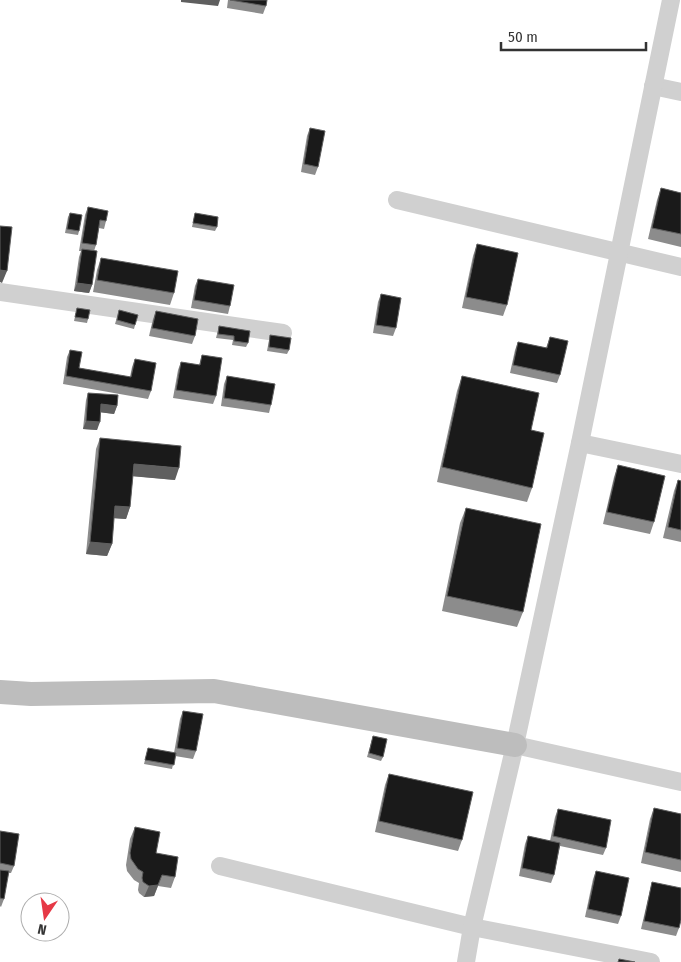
<svg xmlns="http://www.w3.org/2000/svg" width="681" height="962" viewBox="0 0 681 962" font-family="'Fira Sans Condensed',sans-serif">
<style>
.lines{fill:none;stroke-linecap:round;stroke-linejoin:round}
.street{stroke:#d0d0d0;stroke-width:18}
.secondary{stroke:#bdbdbd;stroke-width:24}
.wall{fill:#8c8c8c}
.shaded-wall{fill:#5f5f5f}
.building{fill:#1a1a1a;stroke:#5f5f5f}
</style>
<rect width="100%" height="100%" fill="#fff"/>
<g class="lines">
<g class="street">
<polyline points="653,86 681,92"/>
<polyline points="397,200 681,267"/>
<polyline points="0,292 283,333"/>
<polyline points="580,443 681,464"/>
<polyline points="515,745 681,782"/>
<polyline points="220,866 472,927 651,962"/>
<polyline points="466,962 472,927 515,745 580,443 671,0"/>
</g>
<polyline class="secondary" points="0,692 31,694 214,691 515,745"/>
</g>
<g class="wall">
<polygon points="228,0 267,0 266,6 263,14 227,8"/>
<polygon points="310,128 318,167 315,175 301,172 307,136"/>
<polygon points="661,188 681,193 681,247 648,239 657,200"/>
<polygon points="88,207 106,221 104,229 99,228 96,245 94,251 92,285 89,293 74,291 79,257 81,251 79,251 85,215"/>
<polygon points="70,213 79,231 78,235 65,233 68,217"/>
<polygon points="195,213 217,227 215,231 192,227"/>
<polygon points="477,244 507,305 503,316 462,308 473,256"/>
<polygon points="101,258 174,293 170,305 93,292 97,270"/>
<polygon points="198,279 230,306 228,314 191,308 195,286"/>
<polygon points="381,294 396,328 393,336 373,333 378,302"/>
<polygon points="77,308 88,319 87,323 74,321"/>
<polygon points="119,310 135,325 134,329 115,324"/>
<polygon points="156,311 195,336 192,344 149,336 153,319"/>
<polygon points="219,326 248,343 246,347 232,345 233,340 216,338"/>
<polygon points="270,335 289,350 287,354 267,351"/>
<polygon points="550,337 560,375 557,383 510,373 515,350 518,342 546,348"/>
<polygon points="70,350 79,368 130,377 132,367 135,359 151,391 148,399 63,384 67,357"/>
<polygon points="202,355 216,396 213,404 173,398 178,370 181,362 199,365"/>
<polygon points="227,376 271,405 269,413 221,406 224,384"/>
<polygon points="462,376 531,430 532,488 527,502 437,482 457,391"/>
<polygon points="88,393 117,406 114,414 100,412 97,430 83,429 86,400"/>
<polygon points="100,438 175,480 133,476 130,507 126,519 114,518 112,544 107,556 86,554 96,449"/>
<polygon points="618,465 654,522 650,534 603,524 614,477"/>
<polygon points="678,480 681,481 681,542 663,538 674,491"/>
<polygon points="466,508 523,612 517,627 442,611 460,523"/>
<polygon points="183,711 196,751 193,759 175,756 172,769 144,764 148,748 174,753 180,719"/>
<polygon points="373,736 383,757 381,761 367,757"/>
<polygon points="389,774 462,840 458,851 375,832 385,785"/>
<polygon points="654,808 681,814 681,872 641,863 650,819"/>
<polygon points="558,809 606,848 603,855 560,846 554,875 551,883 519,876 525,844 528,836 550,841 555,817"/>
<polygon points="135,827 156,853 175,877 171,888 158,886 154,896 144,897 139,893 138,890 139,883 134,880 127,871 126,865 130,839"/>
<polygon points="0,831 14,866 11,873 8,873 4,899 1,907 0,906"/>
<polygon points="596,871 621,916 618,924 585,917 593,879"/>
<polygon points="652,882 679,928 676,936 641,929 650,890"/>
</g>
<g class="shaded-wall">
<polygon points="181,0 220,0 218,6 181,2"/>
<polygon points="0,270 7,271 2,283 0,282"/>
<polygon points="77,283 92,285 89,293 74,291"/>
<polygon points="101,404 117,406 114,414 98,412"/>
<polygon points="86,421 100,422 97,430 83,429"/>
<polygon points="134,464 179,468 175,480 130,476"/>
<polygon points="115,506 130,507 126,519 111,518"/>
<polygon points="90,542 112,544 107,556 86,554"/>
<polygon points="162,875 154,896 144,897 149,886"/>
</g>
<g class="building">
<polygon points="230,0 267,0 266,6"/>
<polygon points="310,128 325,131 318,167 304,164"/>
<polygon points="661,188 681,193 681,234 652,228"/>
<polygon points="88,207 108,211 106,221 100,220 96,245 82,243"/>
<polygon points="70,213 82,215 79,231 67,229"/>
<polygon points="195,213 218,217 217,227 193,223"/>
<polygon points="0,226 12,227 7,271 0,270"/>
<polygon points="477,244 518,253 507,305 466,297"/>
<polygon points="82,249 97,251 92,285 77,283"/>
<polygon points="101,258 178,271 174,293 97,280"/>
<polygon points="198,279 234,285 230,306 194,300"/>
<polygon points="381,294 401,298 396,328 376,325"/>
<polygon points="77,308 90,310 88,319 75,317"/>
<polygon points="119,310 138,315 135,325 117,320"/>
<polygon points="156,311 198,319 195,336 152,328"/>
<polygon points="219,326 250,331 248,343 234,341 234,336 218,334"/>
<polygon points="270,335 291,338 289,350 269,347"/>
<polygon points="550,337 568,341 560,375 513,365 518,342 547,348"/>
<polygon points="70,350 82,352 79,368 131,377 135,359 156,363 151,391 66,376"/>
<polygon points="202,355 222,358 216,396 176,390 181,362 200,365"/>
<polygon points="227,376 275,384 271,405 224,398"/>
<polygon points="462,376 539,393 531,430 544,433 532,488 442,467"/>
<polygon points="88,393 118,395 117,406 101,404 100,422 86,421"/>
<polygon points="100,438 181,446 179,468 134,464 130,507 115,506 112,544 90,542"/>
<polygon points="618,465 665,476 654,522 607,512"/>
<polygon points="678,480 681,481 681,530 668,527"/>
<polygon points="466,508 541,524 523,612 447,596"/>
<polygon points="183,711 203,714 196,751 177,748"/>
<polygon points="373,736 387,739 383,757 369,753"/>
<polygon points="148,748 176,753 174,765 145,760"/>
<polygon points="389,774 473,792 462,840 379,821"/>
<polygon points="654,808 681,814 681,860 645,852"/>
<polygon points="558,809 611,820 606,848 553,836"/>
<polygon points="135,827 160,832 156,853 178,857 175,877 162,875 158,885 149,886 143,882 142,878 143,872 138,869 131,859 130,853"/>
<polygon points="0,831 19,834 14,866 0,863"/>
<polygon points="528,836 560,843 554,875 522,868"/>
<polygon points="0,870 9,871 4,899 0,898"/>
<polygon points="596,871 629,878 621,916 588,909"/>
<polygon points="652,882 681,888 681,920 679,928 644,921"/>
<polygon points="619,959 635,962 618,962"/>
</g>
<g transform="translate(45 917) rotate(193)"><circle r="24" fill="#ffffff" stroke="#adadad"/>
<path d="M0-4L9 19L0 12L-9 19Z" fill="#e63946"/>
<text y="-8" font-size="14" font-weight="bold" text-anchor="middle" fill="#333333">N</text>
</g>
<path d="M501 42v8h145v-8" fill="none" stroke="#333333" stroke-width="2.5"/>
<text x="508" y="42" font-size="15" fill="#333333" stroke="#ffffff" stroke-width="4" paint-order="stroke">50 m</text>
</svg>
